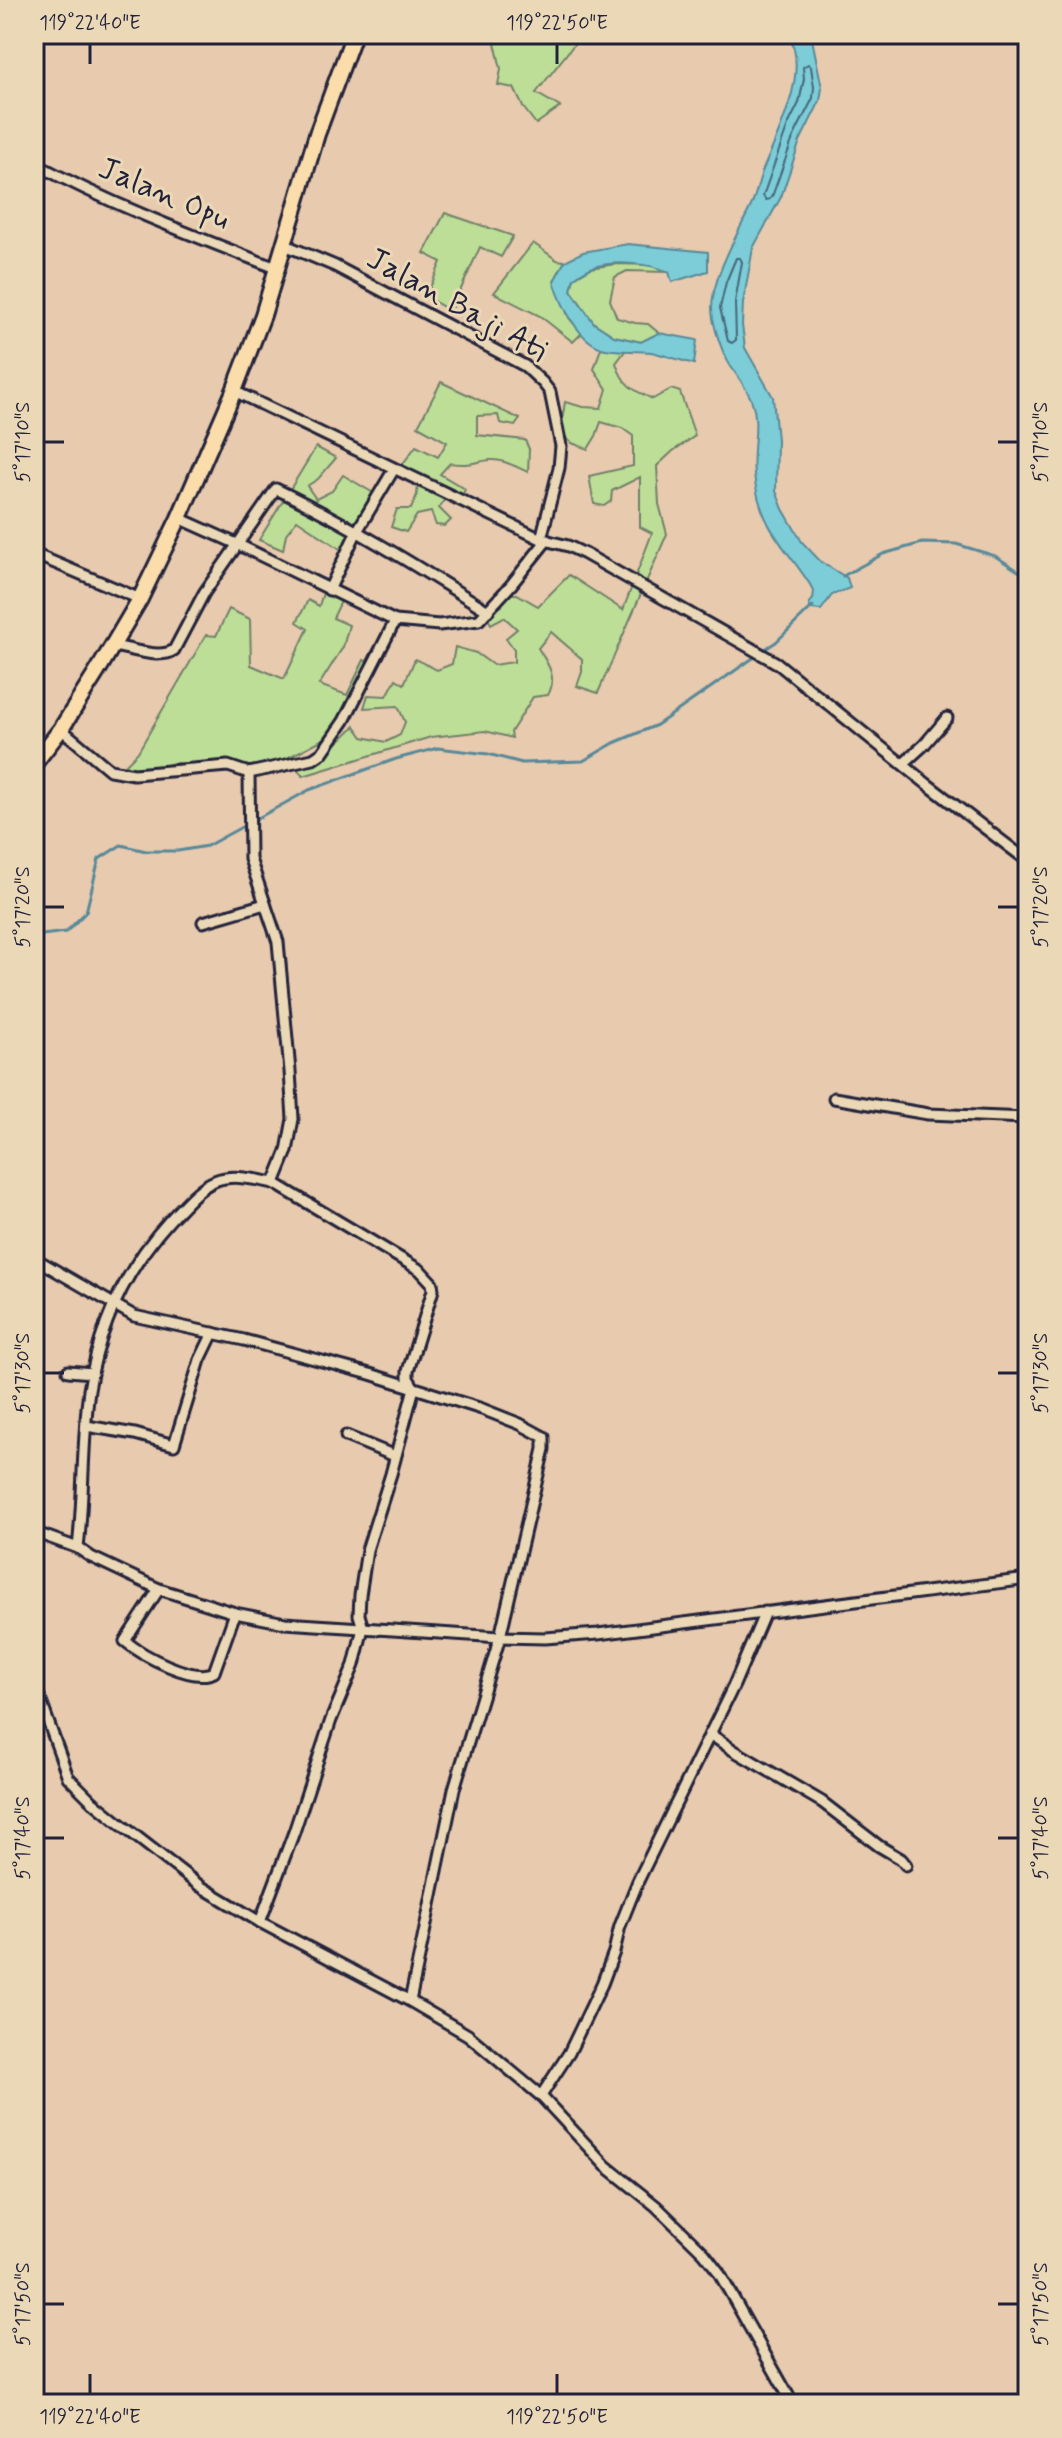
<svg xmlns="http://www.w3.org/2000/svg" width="1062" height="2438" viewBox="0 0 1062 2438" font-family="Mynerve,sans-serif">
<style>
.green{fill:#bdde97;stroke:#708069;stroke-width:2}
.water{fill:#7ccdd7;stroke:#588999;stroke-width:2}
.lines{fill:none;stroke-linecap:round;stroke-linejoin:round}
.shore{stroke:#466679;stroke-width:2}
.stream{stroke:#588999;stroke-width:3}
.minor-casing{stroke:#22223b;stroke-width:15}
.primary-casing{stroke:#22223b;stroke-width:20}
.minor{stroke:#ebd8b6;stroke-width:9}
.primary{stroke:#fbddab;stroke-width:14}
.ticks{fill:none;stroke:#22223b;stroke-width:3}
.labels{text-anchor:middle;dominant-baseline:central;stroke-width:6;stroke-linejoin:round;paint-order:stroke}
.street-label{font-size:32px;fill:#22223b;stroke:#ebd8b6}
.neatline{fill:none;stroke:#22223b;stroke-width:3}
.ticks-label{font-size:20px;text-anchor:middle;fill:#22223b}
</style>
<rect width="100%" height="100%" fill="#e8caae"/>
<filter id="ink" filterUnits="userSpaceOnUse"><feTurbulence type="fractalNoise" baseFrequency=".0125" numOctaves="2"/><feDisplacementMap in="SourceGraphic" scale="16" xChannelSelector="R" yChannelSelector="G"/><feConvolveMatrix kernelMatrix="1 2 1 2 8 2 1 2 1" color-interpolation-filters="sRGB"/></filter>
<g filter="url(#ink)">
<g class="green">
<polygon points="493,34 582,34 536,93 560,107 536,124 523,107 514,88 498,85 501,69"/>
<polygon points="445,213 513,236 501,257 480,247 451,311 426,297 441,262 424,253"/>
<polygon points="533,243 557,260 565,261 554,281 569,318 582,333 573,342 540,316 494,293"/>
<polygon points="616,264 652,265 669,272 627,271 615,277 610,300 617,318 635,323 648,324 659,333 641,342 614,336 594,323 571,290 574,278 591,268"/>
<path d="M601,348l24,3 -9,12c7,22 16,27 37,36l18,-10 9,3 15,44 -22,15 -16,15 2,38 8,30 -69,159 -21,-7 5,-14v-13l-31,-27 -13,16c10,16 20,29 10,47l-15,2 -22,35 1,6 -27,-7 -54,6 -128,39 -8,-9 35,-17 25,-24 8,11 23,5 14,-7 5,-13 -7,-16 -34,2 4,-13 19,1 9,-17 8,5 11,-25 22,11 15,-6 3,-17 21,6 17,12 21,-3v-13l-8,-11 11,-9 -13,-12 -13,7 -5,-9 16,-9 1,-12h14l21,12 31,-31 54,35 29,-77 -12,-6v-50l-28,14 -1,10 -7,5 -10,-2 -5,-28 44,-10v-30l-11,-8 -21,-6 -5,14 -8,13 -16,-6 -12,-10 5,-31 18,5 18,1 6,-19 -13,-20z"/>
<path d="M441,382l79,37 -5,7 -15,-3 -2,-8 -21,1v19l48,5 4,9 -1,23c-12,-5 -25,-13 -38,-12 -17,2 -21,6 -40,3l-10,11 25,15 -4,10 -13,-5 -9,14 12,12 -6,6 -9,-1 -5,-13 -14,3 -11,17 -15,-5 6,-18h14l6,-14 2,-20 -8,-5 -17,6 22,-30 22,11 9,-15 -29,-16z"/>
<polygon points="316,447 336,458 318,479 307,486 316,499 332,491 343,475 375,494 342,550 297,520 286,534 283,550 259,540"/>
<polygon points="326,583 345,593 333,618 349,625 343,647 319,685 347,695 364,660 374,666 329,736 259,773 252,766 173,763 144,772 118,772 138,752 206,635 216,636 229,609 250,619 251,665 284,679 308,629 297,622 308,600 319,606"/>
</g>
<g class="water">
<path d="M788,34h23l11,54 -2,13 -20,40 -19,56 -28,51 -10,55 -1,22 3,23 28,49 4,43 -1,51 7,18 19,33 19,20 26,16 3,10 -18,7 -11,15 -10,-1 -2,-5 4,-5 1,-8c-27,-45 -54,-60 -60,-117 -3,-25 6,-48 -2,-72 -5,-15 -14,-24 -22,-37 -8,-12 -18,-42 -18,-57 0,-30 26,-75 39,-102 5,-11 7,-23 11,-34 15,-37 49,-101 26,-138z"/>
<path d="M628,244l80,8v19l-36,11 -3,-10c-20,-9 -57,-12 -78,-4 -6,2 -12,7 -17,10l-3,12 23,33 20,13 27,6 18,-9 38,7 -3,24c-15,-4 -29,-9 -43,-12 -15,-2 -30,0 -45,-3 -27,-5 -45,-45 -52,-68l11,-20 18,-9z"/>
</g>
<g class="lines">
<g class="shore">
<polygon points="808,64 811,67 814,87 813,98 793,138 773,194 770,199 766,200 763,196 788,125 799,103 804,79 803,67"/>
<polygon points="736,258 740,258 742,262 735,302 736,340 732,343 728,341 720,308 726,282"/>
</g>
<g class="stream">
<polyline points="843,576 883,554 922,543 956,544 995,556 1028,577"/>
<polyline points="762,651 776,642 813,606"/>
<polyline points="34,936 66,932 86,912 99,859 121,845 146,851 178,851 207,846 309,790 396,759 438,748 488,754 522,763 583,761 614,743 657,725 756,656"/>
</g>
<defs>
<g id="minor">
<path d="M34,163c78,42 160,73 242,105"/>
<polyline points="285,245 335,266 525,366 543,383 550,392 561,446 559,468 541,539"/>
<polyline points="234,391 541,539 568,546 585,554 777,663 927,784 1028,861"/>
<polyline points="179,518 237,544 395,621"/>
<polyline points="34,554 140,599"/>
<polyline points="329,590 356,533 394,469"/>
<path d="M112,646c18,2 47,14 62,4l30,-57 72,-104c73,35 144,79 212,122"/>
<polyline points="61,729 110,770 134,774 228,766 249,773 313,759 322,753 344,721 395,621 439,625 479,620 511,585 547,540"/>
<polyline points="903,764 924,745 947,718"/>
<polyline points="249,773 250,859 278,942 290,1071 293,1119 287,1151 274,1183 420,1270 432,1283 433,1290 408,1371 408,1378 414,1388 391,1474 367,1550 360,1595 359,1615 363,1628 354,1665 331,1720 294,1832 260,1922"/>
<polyline points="203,922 265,904"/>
<polyline points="834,1098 928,1114 1028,1118"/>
<polyline points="34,1258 134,1316 244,1340 370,1374 482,1409 520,1424 544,1437 544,1449 500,1637 454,1789 410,2001"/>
<polyline points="68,1371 92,1373"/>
<polyline points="86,1426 135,1434 174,1445 200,1360 213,1333"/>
<polyline points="346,1436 395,1456"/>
<polyline points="34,1532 78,1548 91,1557 159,1589 235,1613 285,1623 500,1637 545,1638 598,1634 1028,1579"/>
<path d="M78,1548c6,-52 4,-106 11,-158 10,-64 37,-121 80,-169 40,-43 46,-51 105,-38"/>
<path d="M159,1589l-34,52c17,14 68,42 89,31l21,-59"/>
<polyline points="765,1612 734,1685 638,1881 620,1926 614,1952 602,1984 569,2053 541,2096 606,2166 656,2206 704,2253 718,2271 793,2404"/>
<polyline points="34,1682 68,1777 92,1801 119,1823 200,1886 260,1922 410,2001 468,2035 541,2096"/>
<polyline points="710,1734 733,1750 822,1802 879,1846 901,1859 906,1865"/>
<polyline points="34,2402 35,2404"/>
</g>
<polyline id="primary" points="34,764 61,729 97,672 140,599 179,518 234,391 263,315 317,134 354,34"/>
</defs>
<use href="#minor" class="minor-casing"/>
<use href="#primary" class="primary-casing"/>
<use href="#minor" class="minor"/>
<use href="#primary" class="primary"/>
</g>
</g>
<path class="ticks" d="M90,44v20M557,44v20M44,442h20M998,442h20M44,907h20M998,907h20M44,1373h20M998,1373h20M44,1838h20M998,1838h20M44,2304h20M998,2304h20M90,2374v20M557,2374v20"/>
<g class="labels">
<g class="street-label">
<text transform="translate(164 194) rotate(23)">Jalan Opu</text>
<text transform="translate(457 305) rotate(29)">Jalan Baji Ati</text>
</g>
</g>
<rect width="1062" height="2438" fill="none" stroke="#ebd8b6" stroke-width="88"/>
<rect x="44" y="44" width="974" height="2350" class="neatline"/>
<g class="ticks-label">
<text x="90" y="29">119°22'40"E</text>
<text x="557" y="29">119°22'50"E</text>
<text transform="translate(22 442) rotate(-90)" y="7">5°17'10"S</text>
<text transform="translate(1040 442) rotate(-90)" y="7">5°17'10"S</text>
<text transform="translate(22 907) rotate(-90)" y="7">5°17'20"S</text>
<text transform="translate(1040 907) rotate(-90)" y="7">5°17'20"S</text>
<text transform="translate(22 1373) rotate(-90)" y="7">5°17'30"S</text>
<text transform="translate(1040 1373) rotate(-90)" y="7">5°17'30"S</text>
<text transform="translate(22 1838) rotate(-90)" y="7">5°17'40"S</text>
<text transform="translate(1040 1838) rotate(-90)" y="7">5°17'40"S</text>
<text transform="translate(22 2304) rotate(-90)" y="7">5°17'50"S</text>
<text transform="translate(1040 2304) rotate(-90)" y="7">5°17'50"S</text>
<text x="90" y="2423">119°22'40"E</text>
<text x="557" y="2423">119°22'50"E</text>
</g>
</svg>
